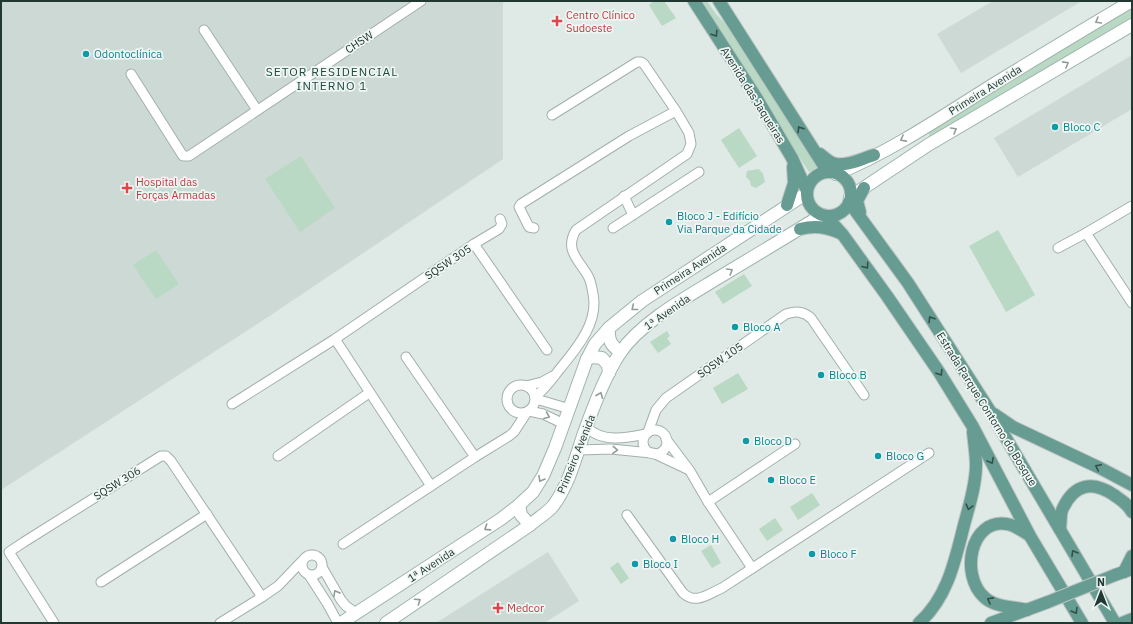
<svg xmlns="http://www.w3.org/2000/svg" width="1133" height="624" viewBox="0 0 1133 624" font-family="'IBM Plex Sans',sans-serif">
<style>
.built{fill:#cdd9d4}
.green{fill:#b9d9c4}
.lines{fill:none;stroke-linecap:round;stroke-linejoin:round}
.street-casing{stroke:#a2b0ac;stroke-width:11}
.secondary-casing{stroke:#9fb4ae;stroke-width:14}
.primary-casing{stroke:#bcc3c2;stroke-width:14}
.street{stroke:#fff;stroke-width:9}
.secondary{stroke:#fff;stroke-width:12}
.primary{stroke:#669c91;stroke-width:12}
.primary-bridge-casing{stroke:#bcc3c2;stroke-width:14;stroke-linecap:butt}
.primary-bridge{stroke:#669c91;stroke-width:12}
.oneway{stroke:#909c99}
.oneway2{stroke:#32514a}
.health-dot{fill:#e0444e;stroke:#eff6f3;stroke-width:1.5}
.culture-dot{fill:#0f9aa8;stroke:#eff6f3;stroke-width:1.5}
.labels{text-anchor:middle;dominant-baseline:central;stroke-width:3.5;stroke-linejoin:round;paint-order:stroke}
.health-label{font-size:11px;fill:#be3a42;stroke:#eff6f3;text-anchor:start}
.street-label{font-size:11px;fill:#213833;stroke:#eff6f3}
.culture-label{font-size:11px;fill:#0d838f;stroke:#eff6f3;text-anchor:start}
.neighbourhood-label{font-size:12px;letter-spacing:1px;fill:#1f4941;stroke:#eff6f3}
</style>
<rect width="100%" height="100%" fill="#dfe9e5"/>
<g class="built">
<polygon points="1,1 503,1 503,159 271,315 1,490"/>
<polygon points="993,1 1082,1 961,73 937,34"/>
<polygon points="1132,55 1132,109 1018,177 994,138"/>
<polygon points="548,552 579,601 544,623 436,623"/>
</g>
<g class="green">
<polygon points="654,1 664,1 676,18 662,26 649,5"/>
<polygon points="697,1 707,1 716,14 730,28 819,166 809,172"/>
<polygon points="1132,6 1132,18 933,137 929,136 929,132 988,92"/>
<polygon points="739,128 757,156 739,168 721,140"/>
<polygon points="301,156 335,208 300,232 265,179"/>
<polygon points="759,169 763,174 765,182 756,188 751,186 750,181 746,177 747,171"/>
<polygon points="998,230 1035,295 1006,312 969,246"/>
<polygon points="156,250 179,284 156,299 133,265"/>
<polygon points="744,274 752,286 723,304 715,292"/>
<polygon points="667,331 670,336 667,338 671,344 658,353 650,342"/>
<polygon points="738,373 748,389 722,404 713,388"/>
<polygon points="812,493 820,505 798,520 790,507"/>
<polygon points="775,518 783,530 767,541 759,529"/>
<polygon points="711,545 721,563 712,568 701,551"/>
<polygon points="618,562 629,578 621,584 610,568"/>
</g>
<g class="lines">
<defs>
<g id="street">
<polyline points="204,30 257,110"/>
<polyline points="131,74 183,156 189,156 421,1"/>
<polyline points="624,196 633,215"/>
<polyline points="534,228 529,227 519,207 521,204 629,136 676,111"/>
<polyline points="613,228 699,172"/>
<polyline points="1086,233 1132,303"/>
<polyline points="474,244 499,229 502,224 500,219"/>
<polyline points="1058,248 1086,233 1132,206"/>
<polyline points="335,339 431,486"/>
<polyline points="406,357 475,457"/>
<circle cx="521" cy="399" r="14"/>
<polyline points="526,386 542,382 553,376"/>
<path d="M535,397c10,-8 17,-18 24,-27 17,-21 40,-47 34,-76 -1,-6 -2,-13 -5,-18 -9,-16 -24,-26 -12,-46l111,-76 4,-10 -2,-11 -13,-22 -32,-47 -3,-2h-4l-85,53"/>
<polyline points="536,399 570,409"/>
<polyline points="232,404 335,339 474,244 547,350"/>
<polyline points="529,411 543,414 564,424"/>
<path d="M587,427c14,16 40,11 59,7"/>
<circle cx="655" cy="442" r="12"/>
<path d="M648,432l8,-22 10,-12 120,-84c10,-3 17,-3 25,4l53,77"/>
<polyline points="666,439 690,471 708,502 752,568"/>
<polyline points="579,450 611,449 651,453"/>
<polyline points="653,453 687,469"/>
<polyline points="278,456 369,393"/>
<polyline points="708,502 795,444"/>
<path d="M627,515l56,78c13,12 25,1 39,-5l207,-135"/>
<polyline points="343,544 475,457 509,436 514,432 527,412"/>
<circle cx="312" cy="565" r="10"/>
<polyline points="322,567 341,600 346,606 356,613"/>
<polyline points="309,575 327,603 338,623"/>
<polyline points="101,582 207,514"/>
<polyline points="54,623 9,552 24,542 161,456 166,456 171,461 262,597 278,586 302,561"/>
<polyline points="220,623 262,597"/>
</g>
<g id="secondary">
<path d="M836,174c56,-23 107,-58 158,-90 46,-28 92,-56 138,-83"/>
<polyline points="850,197 928,145 1132,25"/>
<path d="M609,328c-1,12 2,18 12,24"/>
<polyline points="587,359 593,357 602,358 608,365 609,373"/>
<polyline points="519,505 521,515 530,525"/>
<polyline points="341,623 501,519 519,505 533,492 543,476 555,448 587,359 595,344 609,328 642,301 807,193"/>
<path d="M386,623l144,-98c7,-6 17,-12 23,-19 15,-20 22,-46 30,-70 9,-26 22,-60 37,-83 21,-31 67,-56 98,-75 35,-21 70,-42 104,-63"/>
</g>
<g id="primary">
<polyline points="694,1 756,97 792,158 807,191"/>
<polyline points="719,1 824,166 830,172"/>
<path d="M820,154c4,3 9,8 13,9 12,5 30,-5 41,-8"/>
<circle cx="829" cy="194" r="22"/>
<polyline points="849,202 908,283 990,411 1115,623"/>
<polyline points="787,205 794,183 793,167"/>
<polyline points="860,212 857,201 864,188"/>
<polyline points="826,216 843,235 887,296 939,372 973,427 1030,536 1082,623"/>
<path d="M800,229c15,-4 26,-2 40,4"/>
<polyline points="994,414 1013,427 1100,468 1132,485"/>
<path d="M1060,529c1,-6 0,-16 3,-21 12,-25 30,-27 51,-13 7,5 14,9 18,17"/>
<polyline points="1124,572 1132,556"/>
<polyline points="1115,575 1132,569"/>
<path d="M1027,610c-13,-3 -33,-3 -43,-13 -24,-22 -14,-79 23,-73 8,1 15,7 22,11"/>
<path d="M919,623c29,-26 36,-63 45,-98 5,-19 12,-40 12,-60 0,-11 -2,-22 -3,-33"/>
<polyline points="991,623 1048,602"/>
<polyline points="1122,623 1132,619"/>
</g>
</defs>
<use href="#street" class="street-casing"/>
<use href="#secondary" class="secondary-casing"/>
<use href="#primary" class="primary-casing"/>
<use href="#street" class="street"/>
<use href="#secondary" class="secondary"/>
<use href="#primary" class="primary"/>
<defs>
<polyline id="primary-bridge" points="1048,602 1115,575"/>
</defs>
<use href="#primary-bridge" class="primary-bridge-casing"/>
<use href="#primary-bridge" class="primary-bridge"/>
</g>
<defs><path id="oneway-chevron" d="M-2-3.5L2.5 0L-2 3.5" fill="none" stroke-width="1.6" stroke-linecap="round" stroke-linejoin="round"/></defs>
<g class="oneway">
<use href="#oneway-chevron" transform="translate(1098 21) rotate(150)"/>
<use href="#oneway-chevron" transform="translate(1066 64) rotate(-29)"/>
<use href="#oneway-chevron" transform="translate(954 130) rotate(-30)"/>
<use href="#oneway-chevron" transform="translate(903 139) rotate(152)"/>
<use href="#oneway-chevron" transform="translate(730 271) rotate(-31)"/>
<use href="#oneway-chevron" transform="translate(634 308) rotate(141)"/>
<use href="#oneway-chevron" transform="translate(600 395) rotate(-68)"/>
<use href="#oneway-chevron" transform="translate(547 416) rotate(22)"/>
<use href="#oneway-chevron" transform="translate(615 450) rotate(4)"/>
<use href="#oneway-chevron" transform="translate(541 479) rotate(120)"/>
<use href="#oneway-chevron" transform="translate(487 528) rotate(147)"/>
<use href="#oneway-chevron" transform="translate(336 593) rotate(-119)"/>
<use href="#oneway-chevron" transform="translate(418 601) rotate(-34)"/>
</g>
<g class="oneway2">
<use href="#oneway-chevron" transform="translate(715 34) rotate(57)"/>
<use href="#oneway-chevron" transform="translate(800 129) rotate(-122)"/>
<use href="#oneway-chevron" transform="translate(866 266) rotate(54)"/>
<use href="#oneway-chevron" transform="translate(931 319) rotate(-122)"/>
<use href="#oneway-chevron" transform="translate(940 373) rotate(58)"/>
<use href="#oneway-chevron" transform="translate(991 461) rotate(62)"/>
<use href="#oneway-chevron" transform="translate(1098 467) rotate(-154)"/>
<use href="#oneway-chevron" transform="translate(969 507) rotate(105)"/>
<use href="#oneway-chevron" transform="translate(1074 553) rotate(-120)"/>
<use href="#oneway-chevron" transform="translate(990 600) rotate(-152)"/>
<use href="#oneway-chevron" transform="translate(1075 611) rotate(59)"/>
</g>
<g class="health-dot">
<path d="M555 15h4v4h4v4h-4v4h-4v-4h-4v-4h4z"/>
<path d="M125 182h4v4h4v4h-4v4h-4v-4h-4v-4h4z"/>
<path d="M496 602h4v4h4v4h-4v4h-4v-4h-4v-4h4z"/>
</g>
<g class="culture-dot">
<circle cx="86" cy="54" r="4"/>
<circle cx="1055" cy="127" r="4"/>
<circle cx="669" cy="222" r="4"/>
<circle cx="735" cy="327" r="4"/>
<circle cx="821" cy="375" r="4"/>
<circle cx="746" cy="441" r="4"/>
<circle cx="878" cy="456" r="4"/>
<circle cx="771" cy="480" r="4"/>
<circle cx="673" cy="539" r="4"/>
<circle cx="812" cy="554" r="4"/>
<circle cx="635" cy="564" r="4"/>
</g>
<g class="labels">
<g class="health-label">
<text x="566" y="15">Centro Clínico<tspan x="566" dy="13">Sudoeste</tspan></text>
<text x="136" y="182">Hospital das<tspan x="136" dy="13">Forças Armadas</tspan></text>
<text x="507" y="608">Medcor</text>
</g>
<g class="street-label">
<text transform="translate(359 42) rotate(-34)">CHSW</text>
<text transform="translate(985 90) rotate(-32)">Primeira Avenida</text>
<text transform="translate(753 95) rotate(58)">Avenida das Jaqueiras</text>
<text transform="translate(448 262) rotate(-34)">SQSW 305</text>
<text transform="translate(690 269) rotate(-33)">Primeira Avenida</text>
<text transform="translate(667 312) rotate(-35)">1ª Avenida</text>
<text transform="translate(720 360) rotate(-35)">SQSW 105</text>
<text transform="translate(987 409) rotate(58)">Estrada Parque Contorno do Bosque</text>
<text transform="translate(576 454) rotate(-68)">Primeiro Avenida</text>
<text transform="translate(117 483) rotate(-32)">SQSW 306</text>
<text transform="translate(431 565) rotate(-33)">1ª Avenida</text>
</g>
<g class="culture-label">
<text x="94" y="54">Odontoclínica</text>
<text x="1063" y="127">Bloco C</text>
<text x="677" y="216">Bloco J - Edifício<tspan x="677" dy="13">Via Parque da Cidade</tspan></text>
<text x="743" y="327">Bloco A</text>
<text x="829" y="375">Bloco B</text>
<text x="754" y="441">Bloco D</text>
<text x="886" y="456">Bloco G</text>
<text x="779" y="480">Bloco E</text>
<text x="681" y="539">Bloco H</text>
<text x="820" y="554">Bloco F</text>
<text x="643" y="564">Bloco I</text>
</g>
<g class="neighbourhood-label">
<text x="332" y="71">SETOR RESIDENCIAL<tspan x="332" dy="14">INTERNO 1</tspan></text>
</g>
</g>
<rect width="1133" height="624" fill="none" stroke="#213833" stroke-width="4"/>
<g transform="translate(1101 592)" stroke="#eff6f3" stroke-width="3" paint-order="stroke">
<path d="M0-3L7 15L0 10L-7 15Z" fill="#213833"/>
<text y="-6" font-size="11" font-weight="bold" text-anchor="middle" fill="#213833">N</text>
</g>
</svg>
